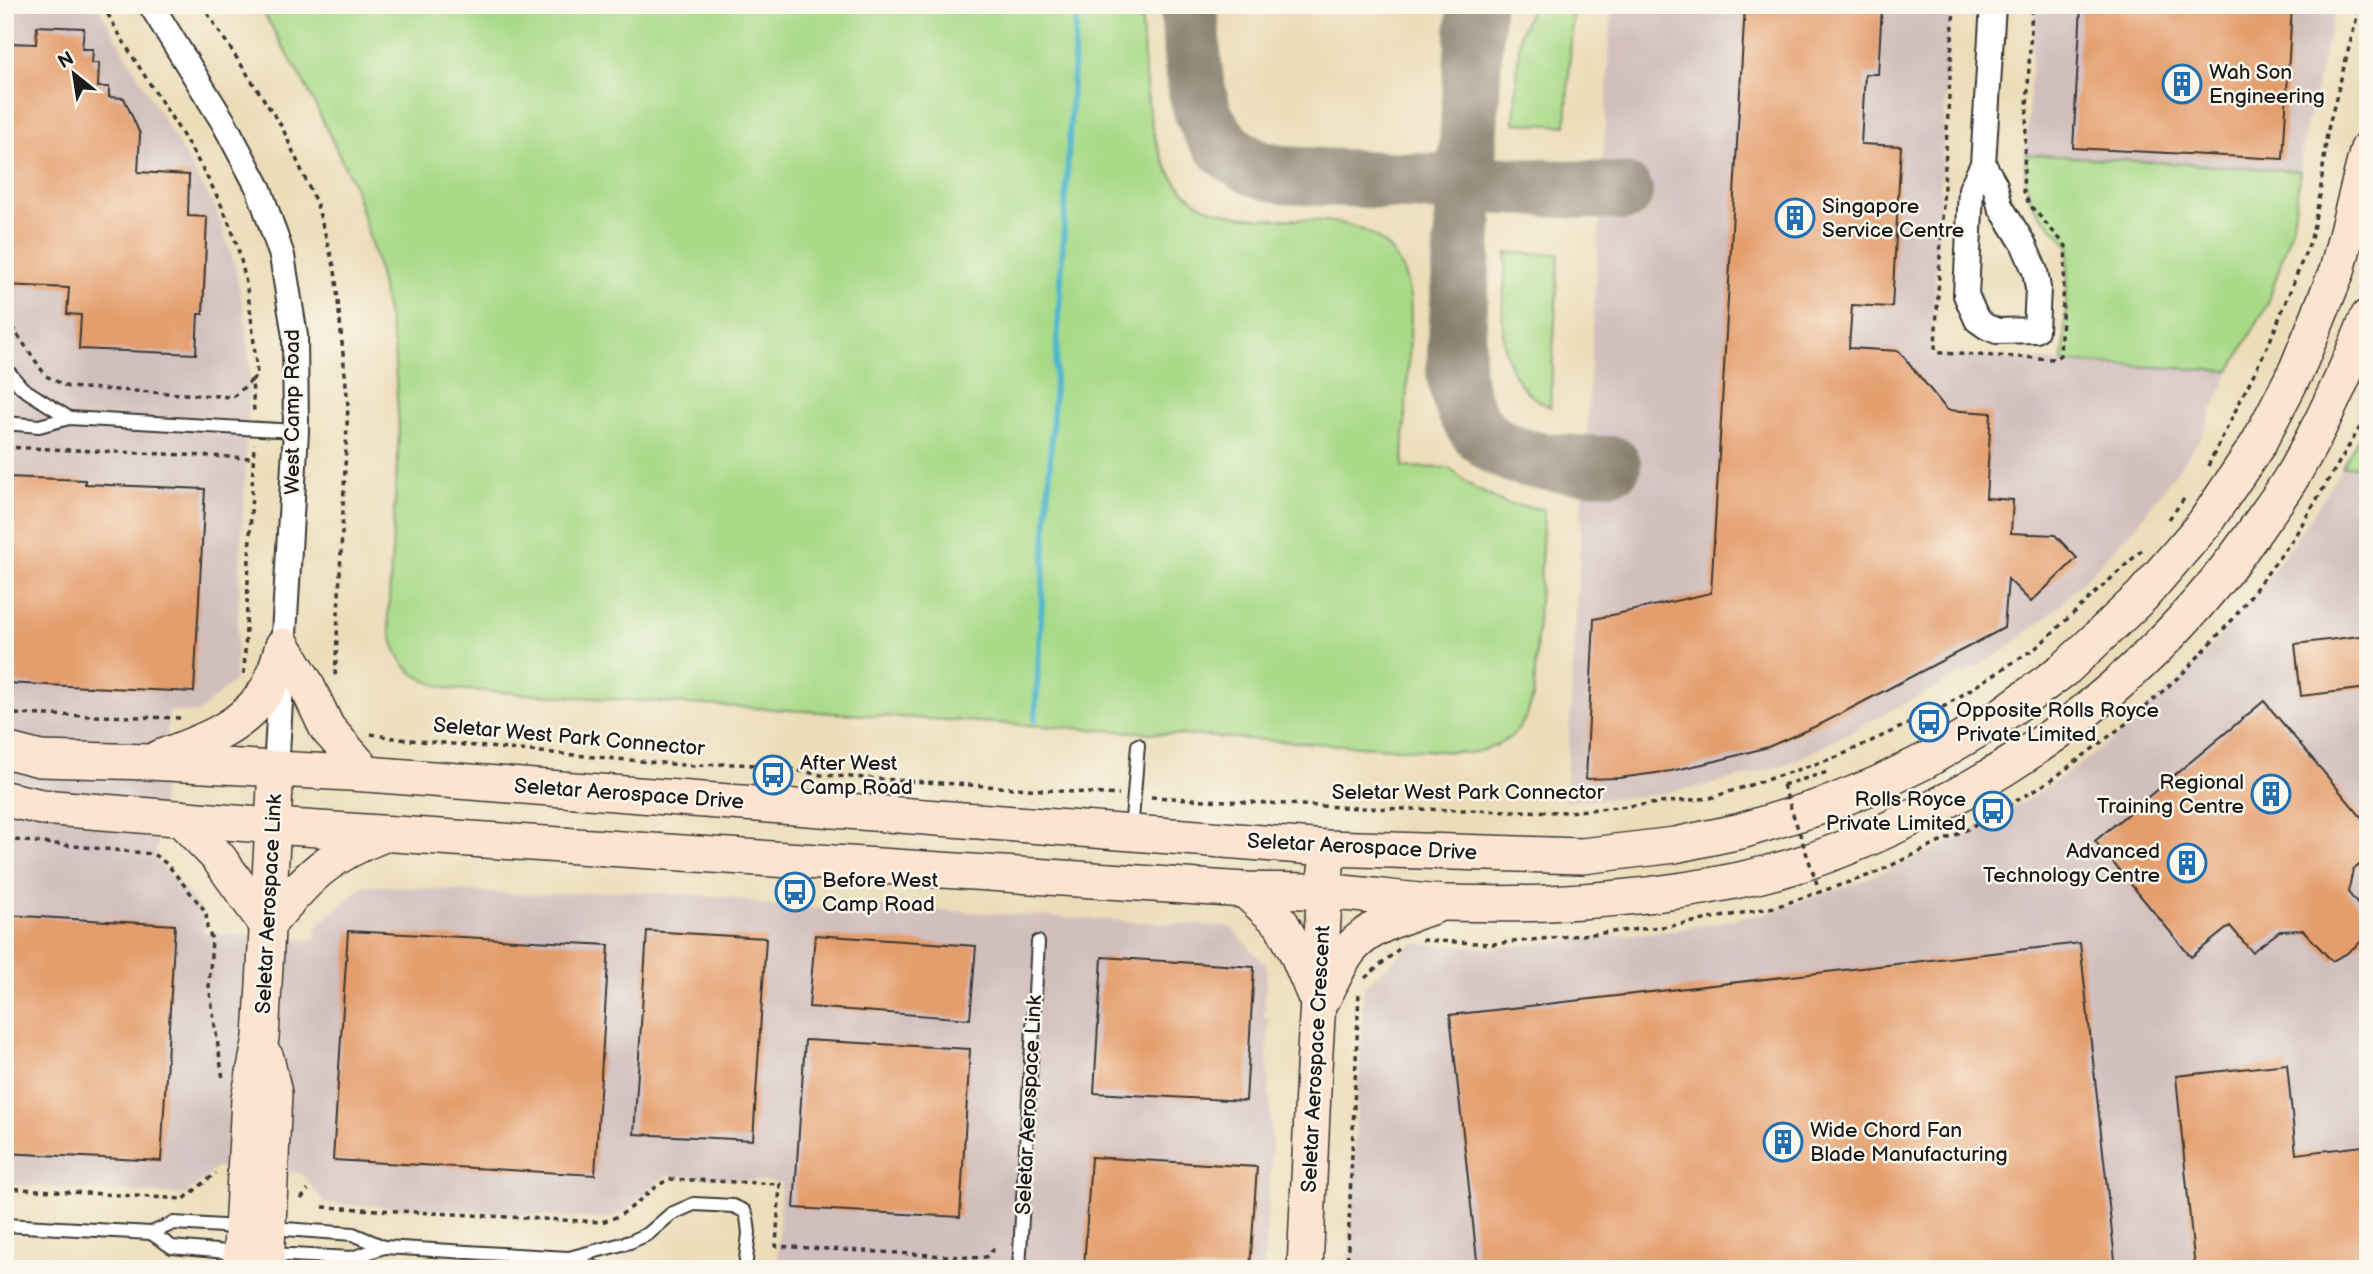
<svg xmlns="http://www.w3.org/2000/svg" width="2373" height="1274" viewBox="0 0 2373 1274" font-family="'Balsamiq Sans',sans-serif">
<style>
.industrial{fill:#d1bfbe}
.green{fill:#a9da88;stroke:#627b52;stroke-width:2}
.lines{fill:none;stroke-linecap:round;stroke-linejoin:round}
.stream{stroke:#4eb6cd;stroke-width:6}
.taxiway{stroke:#847c6a;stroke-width:58}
.building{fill:#e49d6c}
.lane-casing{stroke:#3b3934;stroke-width:16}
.street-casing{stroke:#3b3934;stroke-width:28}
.secondary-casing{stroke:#3b3934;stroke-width:38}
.path{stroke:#3b3934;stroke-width:3.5;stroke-dasharray:5 5;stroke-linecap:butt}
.lane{stroke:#fff;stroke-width:12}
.street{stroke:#fff;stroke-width:24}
.secondary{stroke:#fde4d1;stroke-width:35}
.path-bridge{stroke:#3b3934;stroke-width:3.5;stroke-dasharray:5 5;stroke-linecap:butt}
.labels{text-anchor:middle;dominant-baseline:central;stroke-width:5;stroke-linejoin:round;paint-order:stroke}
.poi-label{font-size:21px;fill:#1c1c1c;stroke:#fbf7ec;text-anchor:start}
.street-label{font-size:21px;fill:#1c1c1c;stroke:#fbf7ec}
</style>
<rect width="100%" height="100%" fill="#fbf7ec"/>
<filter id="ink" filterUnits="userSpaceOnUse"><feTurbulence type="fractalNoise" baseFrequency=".0143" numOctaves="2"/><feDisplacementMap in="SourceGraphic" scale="14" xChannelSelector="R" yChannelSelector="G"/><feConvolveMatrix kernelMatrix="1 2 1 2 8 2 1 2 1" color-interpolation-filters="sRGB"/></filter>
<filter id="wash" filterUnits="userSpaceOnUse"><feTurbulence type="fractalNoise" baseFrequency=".00686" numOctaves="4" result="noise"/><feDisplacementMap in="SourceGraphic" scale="28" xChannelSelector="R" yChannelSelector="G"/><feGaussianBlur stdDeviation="1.57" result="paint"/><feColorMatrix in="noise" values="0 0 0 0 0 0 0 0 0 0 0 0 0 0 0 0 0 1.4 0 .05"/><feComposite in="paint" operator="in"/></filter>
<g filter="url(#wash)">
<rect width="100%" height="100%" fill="#ecddb9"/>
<g class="industrial">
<polygon points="5,5 97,5 216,210 235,266 247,331 250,371 235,680 198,713 169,711 156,859 204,913 203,933 315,940 317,926 364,885 535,895 626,891 729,897 767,906 828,909 869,906 1231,927 1267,967 1264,1018 1269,1019 1267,1054 1272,1144 1264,1269 777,1269 781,1182 666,1175 630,1208 615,1216 600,1219 326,1203 300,1173 216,1168 186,1195 5,1184"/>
<polygon points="1612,5 1951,5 1931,354 2230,371 2200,439 2137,525 2053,612 1997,656 1794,761 1746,776 1693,788 1643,796 1565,802"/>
<polygon points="2035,5 2337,5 2304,134 2300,171 2026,154"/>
<polygon points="2368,464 2368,1269 1348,1269 1364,986 1413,943 1492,948 1670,931 1762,914 1857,883 1964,836 2009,811 2071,771 2124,731 2186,675 2260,590 2314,513 2342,467"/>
</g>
<g class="green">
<path d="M259,5h882c3,43 3,115 21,152 8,19 22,38 40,48 6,4 14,5 20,7 63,19 153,-16 183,64 9,24 5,54 4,79 -2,37 -5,75 -6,112l46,1 25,20 32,16 38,5 -10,183c-9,39 -25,54 -64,61l-1019,-64c-42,-9 -58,-29 -63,-71l11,-186 -5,-86 -17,-82 -22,-76 -48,-100z"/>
<polygon points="1533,5 1573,5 1566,126 1514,123 1520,33"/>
<path d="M2026,154l274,17 -7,53 -25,79 -38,68 -167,-9 6,-117c-32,-36 -47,-38 -43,-91z"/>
<path d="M1507,253l52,1 -9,153c-62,-28 -47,-99 -43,-154z"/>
<polygon points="2368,421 2368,464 2342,467"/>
</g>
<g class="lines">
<polyline class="stream" points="1035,720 1077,5"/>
<g class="taxiway">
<path d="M1189,5c5,61 -1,130 63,161 9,5 21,6 31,9l341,17"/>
<path d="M1476,5l-21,367c14,94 80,91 157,93"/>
</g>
</g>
<g id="blocks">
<g class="building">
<polygon points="1745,5 1882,5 1878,74 1865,74 1861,144 1901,146 1892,307 1852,305 1849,348 1899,351 1947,410 1991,413 1986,498 2013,500 2011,533 2055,535 2077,558 2031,602 2008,579 2004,628 1823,723 1768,747 1716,761 1671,771 1619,778 1586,779 1594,619 1711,593"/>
<polygon points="2108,5 2292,5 2283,159 2073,148 2081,7 2108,8"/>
<polygon points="37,26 84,28 82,49 93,49 92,63 99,63 98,87 109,87 109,97 124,98 140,134 138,172 189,175 188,216 207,217 203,314 198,314 196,354 79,349 81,315 67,314 69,288 5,285 5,90 9,43 36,44"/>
<polygon points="5,477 85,480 85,484 205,489 194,692 5,683"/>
<polygon points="2368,635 2368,688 2301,696 2295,644"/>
<polygon points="2264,701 2368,825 2368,858 2353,870 2348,892 2368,918 2368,936 2346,954 2332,961 2303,930 2280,931 2252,952 2230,926 2191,957 2095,841"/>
<polygon points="5,915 175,925 161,1161 5,1153"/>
<polygon points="348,931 609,945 595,1175 333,1160"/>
<polygon points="647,931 766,938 753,1140 634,1134"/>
<polygon points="815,935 976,946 970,1019 809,1007"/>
<polygon points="2080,943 2116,1269 1478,1269 1450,1015"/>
<polygon points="1102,957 1254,967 1246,1101 1094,1093"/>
<polygon points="805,1040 970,1049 960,1217 794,1208"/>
<polygon points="2287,1064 2296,1154 2363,1146 2368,1183 2368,1269 2195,1269 2176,1076"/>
<polygon points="1091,1157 1257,1167 1250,1269 1084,1269"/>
</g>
</g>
</g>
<g filter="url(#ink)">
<use href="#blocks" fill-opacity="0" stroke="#3b3934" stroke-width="2"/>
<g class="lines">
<defs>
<g id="lane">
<polyline points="5,368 22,388 69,418"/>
<polyline points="5,423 39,426 69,418 296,431"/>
<polyline points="1131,832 1138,745"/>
<polyline points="5,1225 151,1233 174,1223 238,1227"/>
<polyline points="271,1228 353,1234 384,1247 568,1258 598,1269"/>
<polyline points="151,1233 172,1247 238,1253"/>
<polyline points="270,1254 352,1258 384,1247"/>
<polyline points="569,1258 630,1242 648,1234 671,1214 694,1204 733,1206 744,1211 747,1217 749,1233 745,1269"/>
<polyline points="1019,1269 1038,942"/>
</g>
<g id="street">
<polyline points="151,5 224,123 259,189 282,256 295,336 296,431 276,770"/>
<polyline points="1983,164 1995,185 2000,206 2023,243 2035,271 2038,288 2036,330 1997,331 1987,327 1977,320 1966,295 1971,189 1983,164 1993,5"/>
</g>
<g id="secondary">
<polyline points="283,646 305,682 327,728 367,774"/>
<polyline points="5,750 40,759 149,762 367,774 1327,848 1582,856 1675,845 1741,831 1826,805 1878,784 1925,761 1998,718 2066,668 2142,596 2204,524 2258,444 2297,369 2337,271 2368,149"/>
<path d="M159,758c40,-15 81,-28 106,-65 9,-13 13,-32 18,-47"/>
<path d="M5,799l37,8 231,19 972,64c28,1 56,0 83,2 39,2 78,9 117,11 34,1 70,1 104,0 80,-4 169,-14 245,-37 40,-12 79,-29 116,-47 145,-68 263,-168 353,-300 11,-15 22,-30 31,-46 29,-50 53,-103 74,-156"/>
<polyline points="180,818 218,857 267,925"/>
<polyline points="1245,890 1281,923 1297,953 1315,996"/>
<path d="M267,925c38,-44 58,-69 115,-90"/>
<path d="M1324,996c8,-15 16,-35 27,-48 21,-24 54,-32 83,-42"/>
<polyline points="240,1269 249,1099 261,1038 276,770"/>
<polyline points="266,1269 274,1093 266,1058"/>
<polyline points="1305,1269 1314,1068 1326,869"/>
</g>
</defs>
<use href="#lane" class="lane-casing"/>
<use href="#street" class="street-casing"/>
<use href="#secondary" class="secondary-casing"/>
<g class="path">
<path d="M103,5c38,73 92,138 124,213 21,49 25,104 30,157l-5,5 2,32"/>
<polyline points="202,5 282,127 317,205 335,270 348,405 335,679"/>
<polyline points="1954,5 1935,347 1936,352 1941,353 2055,359 2060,355 2066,246 2029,204 2023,189 2032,5"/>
<polyline points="5,321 8,321 46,376 68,387 233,397 252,380"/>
<polyline points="5,447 253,458"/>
<polyline points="2208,466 2270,341 2311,239 2320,195 2327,133 2360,5"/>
<polyline points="2169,519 2187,495"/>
<polyline points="244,674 254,444"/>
<polyline points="5,714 182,718"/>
<path d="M371,734l28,5 295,27c44,-5 84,0 127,9l298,20"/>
<polyline points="1783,785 1828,772"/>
<polyline points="1151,797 1360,808 1568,812 1710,798 1837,757 1940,709 2037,647 2143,549"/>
<polyline points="5,839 153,854 167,864 206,912 207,928 212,939 209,986 223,1079"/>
<polyline points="1422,940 1493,944 1671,926 1775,907 1873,874 1968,829 2050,781 2132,719 2184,672 2233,619 2293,539 2368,414"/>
<polyline points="1365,978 1399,949"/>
<polyline points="5,1188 184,1199 216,1173"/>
<polyline points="301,1199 308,1190"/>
<path d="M323,1207l277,15c33,-6 42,-31 70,-43l110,5 -4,62 206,12 6,-2 6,-8"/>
<polyline points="5,1262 124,1269"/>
<polyline points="1347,1269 1359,991"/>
</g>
<use href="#lane" class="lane"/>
<use href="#street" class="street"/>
<use href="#secondary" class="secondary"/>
<polyline class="path-bridge" points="1783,785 1817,884"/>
</g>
</g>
<defs>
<symbol id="building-ring" viewBox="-11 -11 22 22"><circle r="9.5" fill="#fbf7ec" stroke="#1f6fb2" stroke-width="1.5"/><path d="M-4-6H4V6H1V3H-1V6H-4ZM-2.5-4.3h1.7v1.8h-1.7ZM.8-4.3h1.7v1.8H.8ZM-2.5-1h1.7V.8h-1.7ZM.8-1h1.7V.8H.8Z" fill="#1f6fb2"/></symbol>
<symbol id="bus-ring" viewBox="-11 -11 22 22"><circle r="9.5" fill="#fbf7ec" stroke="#1f6fb2" stroke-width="1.5"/><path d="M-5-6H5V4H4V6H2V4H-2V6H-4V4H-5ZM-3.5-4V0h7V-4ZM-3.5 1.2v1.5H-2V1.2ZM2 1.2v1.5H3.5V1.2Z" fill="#1f6fb2"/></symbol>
</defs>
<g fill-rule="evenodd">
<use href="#building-ring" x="2160" y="62" width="44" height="44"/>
<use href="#building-ring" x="1773" y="196" width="44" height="44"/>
<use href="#bus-ring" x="1907" y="700" width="44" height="44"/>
<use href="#bus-ring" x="751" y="753" width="44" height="44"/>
<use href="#building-ring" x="2249" y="772" width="44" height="44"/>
<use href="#bus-ring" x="1971" y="789" width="44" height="44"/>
<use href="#building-ring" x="2165" y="841" width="44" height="44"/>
<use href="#bus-ring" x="773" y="870" width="44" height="44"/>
<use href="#building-ring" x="1761" y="1120" width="44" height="44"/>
</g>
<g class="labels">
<g class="poi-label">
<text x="2209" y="72">Wah Son<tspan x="2209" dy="24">Engineering</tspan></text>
<text x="1822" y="206">Singapore<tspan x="1822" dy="24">Service Centre</tspan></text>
<text x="1956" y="710">Opposite Rolls Royce<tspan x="1956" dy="24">Private Limited</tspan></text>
<text x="800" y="763">After West<tspan x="800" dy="24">Camp Road</tspan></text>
<text x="2244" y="782" text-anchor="end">Regional<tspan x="2244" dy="24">Training Centre</tspan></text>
<text x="1966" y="799" text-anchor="end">Rolls Royce<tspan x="1966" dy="24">Private Limited</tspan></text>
<text x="2160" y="851" text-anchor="end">Advanced<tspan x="2160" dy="24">Technology Centre</tspan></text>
<text x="822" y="880">Before West<tspan x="822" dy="24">Camp Road</tspan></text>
<text x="1810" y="1130">Wide Chord Fan<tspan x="1810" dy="24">Blade Manufacturing</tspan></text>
</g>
<g class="street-label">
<text transform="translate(292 412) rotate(-90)">West Camp Road</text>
<text transform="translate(569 737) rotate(5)">Seletar West Park Connector</text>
<text x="1468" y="792">Seletar West Park Connector</text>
<text transform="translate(629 794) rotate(4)">Seletar Aerospace Drive</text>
<text transform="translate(1362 847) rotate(3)">Seletar Aerospace Drive</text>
<text transform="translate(269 904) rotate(-87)">Seletar Aerospace Link</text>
<text transform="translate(1316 1059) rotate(-87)">Seletar Aerospace Crescent</text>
<text transform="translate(1029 1105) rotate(-87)">Seletar Aerospace Link</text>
</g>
</g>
<rect width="2373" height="1274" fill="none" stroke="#fbf7ec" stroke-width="28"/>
<g transform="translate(74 74) rotate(330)" stroke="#fbf7ec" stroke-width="5" paint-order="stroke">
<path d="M0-5L12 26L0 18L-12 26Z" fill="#1c1c1c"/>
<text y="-10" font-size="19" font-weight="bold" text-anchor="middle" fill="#1c1c1c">N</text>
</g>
</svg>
